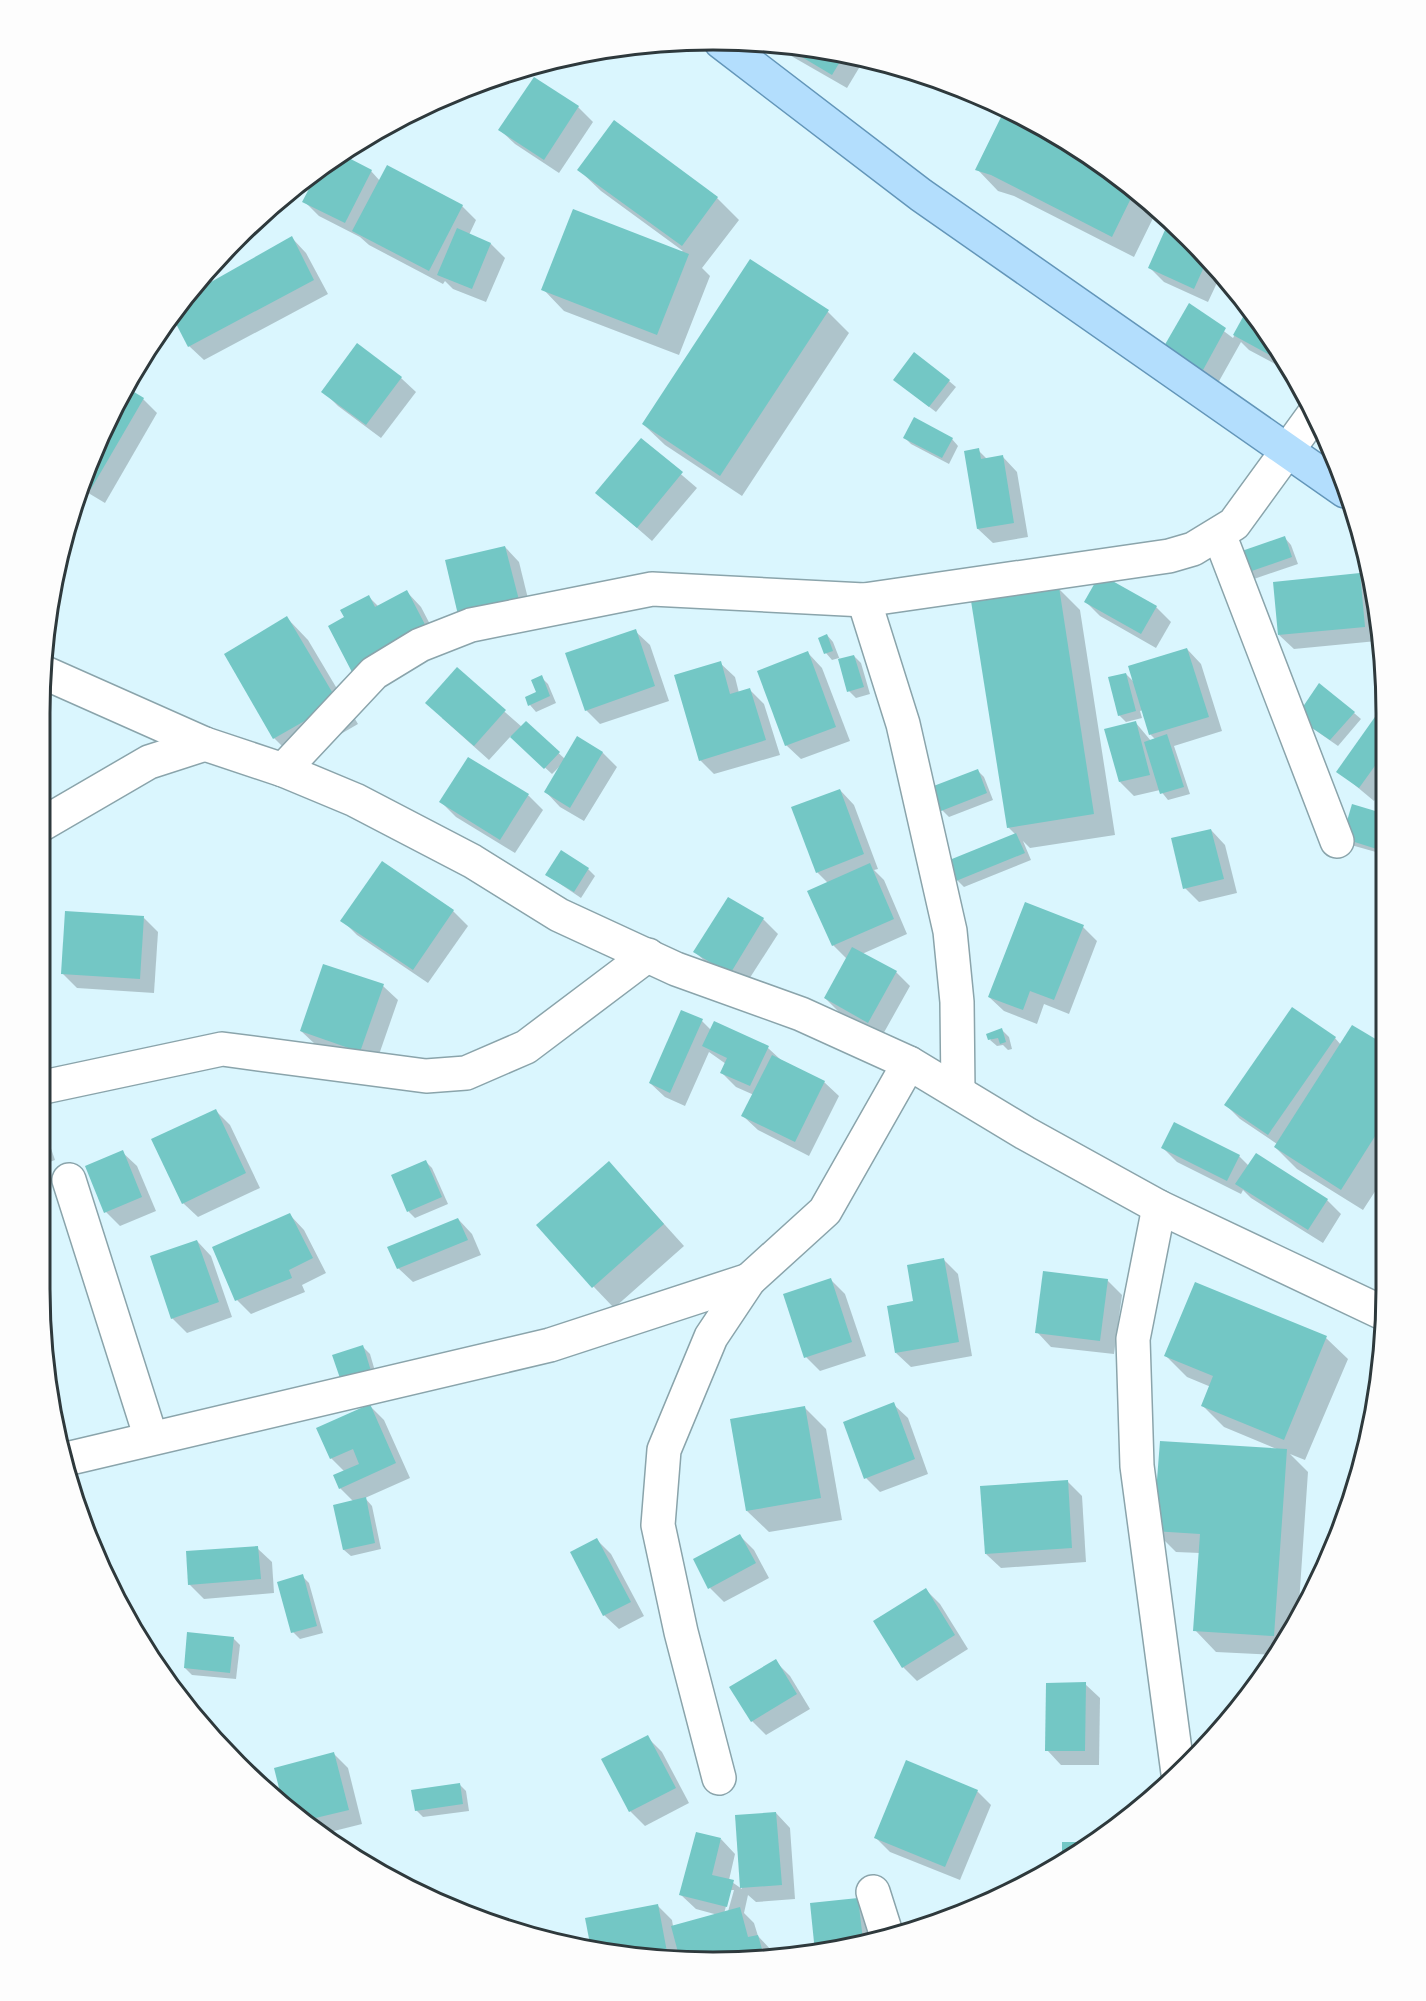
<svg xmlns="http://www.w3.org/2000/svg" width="1426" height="2001" viewBox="0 0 1426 2001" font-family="'Open Sans',sans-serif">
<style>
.shadow{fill:#0003;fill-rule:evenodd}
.building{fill:#73c7c5}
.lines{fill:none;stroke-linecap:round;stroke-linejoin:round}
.street-casing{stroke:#8aa4ab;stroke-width:36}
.primary-casing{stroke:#6396b9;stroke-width:36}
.street{stroke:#fff;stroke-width:33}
.primary{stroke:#b3defd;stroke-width:33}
.rim{fill:none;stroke:#2e393c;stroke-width:3}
</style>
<rect width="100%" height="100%" fill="#daf6fe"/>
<g class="shadow">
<polygon points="777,44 865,58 847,88 786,53"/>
<polygon points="578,107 593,122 559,173 515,144 500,130"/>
<polygon points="614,122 717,198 739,220 702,268 710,276 679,355 564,311 543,289 683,251 601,191 579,170"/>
<polygon points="977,169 1124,178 1157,210 1134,257 1014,196 998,191"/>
<polygon points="371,171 380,181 462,206 476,220 469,235 491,244 505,258 486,302 453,289 445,281 443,284 369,245 360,237 319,216 304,201"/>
<polygon points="1171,223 1222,272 1208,302 1164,282 1150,268"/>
<polygon points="292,238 306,253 328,294 204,360 189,346 173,315 186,297"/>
<polygon points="751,261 828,312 849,333 742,496 665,445 643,424"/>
<polygon points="1189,305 1233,338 1250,308 1274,339 1290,372 1249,350 1241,342 1218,383 1179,362"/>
<polygon points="401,378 416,392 381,438 338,406 323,391"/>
<polygon points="949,381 956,387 936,412 902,386"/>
<polygon points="143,399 157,413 105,503 80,488 90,455"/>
<polygon points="904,437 952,439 958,446 949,464 911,444"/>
<polygon points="641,440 697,488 652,541 597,493"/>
<polygon points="978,450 988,460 1003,457 1017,472 1028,537 993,543 978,529"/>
<polygon points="1285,538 1291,545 1298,564 1251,580 1245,573"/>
<polygon points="505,547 519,562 533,619 447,561"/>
<polygon points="1360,575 1371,586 1381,645 1377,641 1294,649 1279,635"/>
<polygon points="1058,588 1080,610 1115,835 1030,848 1023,841 1031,860 964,887 957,880 1016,835 1008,827"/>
<polygon points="407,592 421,607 444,651 346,618 369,597 379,607"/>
<polygon points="1086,602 1156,607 1171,622 1156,648 1100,616"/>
<polygon points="287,618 308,640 358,724 296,760 274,738 226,655"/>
<polygon points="635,631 650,645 669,701 600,724 586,710"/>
<polygon points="827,635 833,642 840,660 854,656 861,663 870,694 856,698 849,691 839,658 832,660 826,653"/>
<polygon points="1187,649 1201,664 1222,731 1174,746 1190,794 1168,800 1160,790 1134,796 1120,782 1136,723 1151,741 1156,740 1150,734 1143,710 1140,711 1142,718 1126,722 1119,715 1126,674 1135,683"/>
<polygon points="808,653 822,668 850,741 801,759 786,745"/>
<polygon points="720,663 735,677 739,693 750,690 764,704 780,755 714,774 700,760"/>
<polygon points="457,670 522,727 526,723 565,759 578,738 603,753 617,767 584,821 560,807 546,792 561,765 552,774 511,736 489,760 442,718"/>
<polygon points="541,677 548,684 556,703 536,712 530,705 538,693"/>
<polygon points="1382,710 1382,790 1374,801 1338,771"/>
<polygon points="1354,713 1361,719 1338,746 1305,723"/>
<polygon points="468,759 529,796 543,810 515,853 456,817 441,802"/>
<polygon points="978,771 984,777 993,800 949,817 942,810"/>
<polygon points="840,790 854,805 878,869 874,870 884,880 907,934 862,954 896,972 910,986 882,1036 840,1013 825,998 847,959 833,945 828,883 817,872"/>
<polygon points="1353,806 1382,815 1383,854 1351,845"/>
<polygon points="1211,830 1225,845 1237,893 1199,902 1185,888"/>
<polygon points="382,863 453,911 468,926 428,983 357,935 342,920"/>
<polygon points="588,869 595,876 581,898 547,875"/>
<polygon points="144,918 158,932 154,993 77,988 62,973"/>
<polygon points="763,919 778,934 744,987 710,966 695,952"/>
<polygon points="1083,927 1097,941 1069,1014 1044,1004 1037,1024 1004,1011 989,997"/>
<polygon points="324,965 383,986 398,1000 375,1066 316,1045 301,1031"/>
<polygon points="702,1021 711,1030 768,1048 781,1060 824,1082 839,1096 809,1156 758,1130 743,1116 754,1095 736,1087 722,1073 726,1064 709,1052 685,1106 665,1097 650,1083"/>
<polygon points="1002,1030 1009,1037 1012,1049 1008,1050 1003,1045 997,1046 990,1040"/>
<polygon points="1335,1038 1341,1045 1384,1046 1385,1176 1363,1210 1297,1169 1275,1147 1277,1144 1240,1119 1226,1105"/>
<polygon points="215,1110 230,1125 260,1188 198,1217 183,1203"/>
<polygon points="39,1128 46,1134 55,1160 39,1166"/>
<polygon points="1163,1148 1239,1156 1249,1166 1327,1200 1341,1214 1323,1243 1251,1198 1243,1190 1241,1194 1177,1162"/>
<polygon points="122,1152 137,1166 156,1211 120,1226 106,1212"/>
<polygon points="425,1161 432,1168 448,1204 415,1218 409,1212 393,1176"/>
<polygon points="609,1163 684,1246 614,1308 593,1286"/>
<polygon points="290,1215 304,1230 326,1273 302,1285 305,1292 251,1314 237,1300"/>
<polygon points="458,1219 472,1234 481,1255 413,1282 398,1268"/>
<polygon points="197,1241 211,1256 232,1317 187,1333 172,1318"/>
<polygon points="944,1260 958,1274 972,1356 911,1367 896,1353 915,1302"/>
<polygon points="831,1280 845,1294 866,1356 820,1371 806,1357"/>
<polygon points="1107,1280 1122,1295 1114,1354 1051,1347 1037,1332"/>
<polygon points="1326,1338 1348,1359 1305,1460 1290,1454 1308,1472 1298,1618 1275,1655 1216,1652 1195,1630 1200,1553 1176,1552 1154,1530 1279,1450 1224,1427 1203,1406 1211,1387 1187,1377 1166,1356"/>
<polygon points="363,1347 370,1354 377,1378 349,1388"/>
<polygon points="893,1404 908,1418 928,1474 880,1492 866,1478"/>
<polygon points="369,1405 384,1420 410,1478 365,1498 372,1506 381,1549 351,1556 344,1550 354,1502 340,1488 345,1472 331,1458"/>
<polygon points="805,1408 826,1429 842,1520 769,1532 747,1511"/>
<polygon points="1067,1481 1082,1496 1086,1562 1001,1568 986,1554"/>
<polygon points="740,1536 754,1550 769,1578 724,1602 710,1588"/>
<polygon points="597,1540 611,1554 644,1616 619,1629 604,1615"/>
<polygon points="257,1548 272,1562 274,1593 204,1599 189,1584"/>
<polygon points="302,1576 309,1583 323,1633 300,1639 293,1632"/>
<polygon points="926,1590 940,1604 968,1649 917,1681 903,1667"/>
<polygon points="233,1638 240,1645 236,1679 192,1675 185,1668"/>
<polygon points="775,1661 790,1676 810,1709 766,1735 752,1721"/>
<polygon points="1085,1684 1100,1698 1099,1765 1061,1765 1047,1750"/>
<polygon points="647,1737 662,1752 689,1803 645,1826 630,1811 603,1760"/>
<polygon points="334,1754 348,1768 362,1824 326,1833 285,1806 276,1769"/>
<polygon points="459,1784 466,1791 469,1811 423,1817 416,1810"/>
<polygon points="977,1791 991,1805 960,1880 890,1852 876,1838"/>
<path d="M776,1813l14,15 5,71 -39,3 -8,-7 -4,18 10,10 4,13 14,15 2,5h-149l-32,-6 -6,-31 70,-14 15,15 1,6 45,-11 -22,-6 -15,-14 40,-56 14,15 -6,26 13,9 -6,-73zM730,1890h4l-7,25 -3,-1z"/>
<polygon points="1064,1844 1094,1844 1064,1861"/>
<polygon points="857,1899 872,1914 874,1937 817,1952 811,1905"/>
</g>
<g class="building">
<polygon points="780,44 786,45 844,55 832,75"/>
<polygon points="534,77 579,106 544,160 498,130"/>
<polygon points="1004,111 1038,125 1124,178 1135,190 1112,237 991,175 975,170"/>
<polygon points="614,120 718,197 682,246 577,170"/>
<polygon points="341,154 372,170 345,223 302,202 319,170"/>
<polygon points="387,165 463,205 429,271 352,231"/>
<polygon points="573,209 689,254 657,335 541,290"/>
<polygon points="1169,221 1208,258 1194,289 1148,268"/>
<polygon points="457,228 491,243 472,289 437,275"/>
<polygon points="292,236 314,280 188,347 172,316 188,295"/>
<polygon points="750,259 829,310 720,476 642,424"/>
<polygon points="1189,303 1226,328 1203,370 1163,348"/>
<polygon points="1249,306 1280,350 1275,358 1233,335"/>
<polygon points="357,343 402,377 366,425 321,392"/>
<polygon points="914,352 950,380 929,407 893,380"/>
<polygon points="124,386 144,398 91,489 81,484 90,455"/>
<polygon points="914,417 953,438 942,458 903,438"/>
<polygon points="641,438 683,472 637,528 595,493"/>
<polygon points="979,448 981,459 1003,455 1014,523 977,529 964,451"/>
<polygon points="1285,536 1292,557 1243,574 1236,553"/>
<polygon points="505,546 520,604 459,619 445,560"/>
<polygon points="1360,573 1365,627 1278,635 1273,582"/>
<polygon points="1100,574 1157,606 1141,634 1084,602"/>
<polygon points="1059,587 1094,814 1007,828 971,601"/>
<polygon points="407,590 431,636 354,676 328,626 344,617 340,610 369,595 375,607"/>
<polygon points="287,616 338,702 273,739 224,654"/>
<polygon points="636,629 655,686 585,711 565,653"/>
<polygon points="827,634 833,651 824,654 818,638"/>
<polygon points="1187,648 1209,717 1149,735 1128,666"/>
<polygon points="808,651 836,727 785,746 757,671"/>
<polygon points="854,655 864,687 847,692 838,659"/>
<polygon points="721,661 730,694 750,688 766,740 699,761 674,675"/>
<polygon points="457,667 506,710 474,746 425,703"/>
<polygon points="1126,673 1136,711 1118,716 1108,677"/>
<polygon points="542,675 550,696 528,706 525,697 536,692 531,680"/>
<polygon points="1319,683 1355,712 1330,740 1296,717"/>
<polygon points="1382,707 1382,756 1359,788 1336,772"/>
<polygon points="526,721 560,752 544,769 510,737"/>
<polygon points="1136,721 1150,775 1119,782 1104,729"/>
<polygon points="1167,734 1184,787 1160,794 1144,742"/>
<polygon points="577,736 603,752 570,808 544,792"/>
<polygon points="468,757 529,794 500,840 439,802"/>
<polygon points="978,769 987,793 941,811 931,787"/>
<polygon points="840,789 864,854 816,873 791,807"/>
<polygon points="1352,804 1382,813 1383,851 1342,838"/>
<polygon points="1211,829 1224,879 1183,889 1171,838"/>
<polygon points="1016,833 1025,853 956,881 947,861"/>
<polygon points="561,850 589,868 574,892 545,875"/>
<polygon points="382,861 454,910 413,970 340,921"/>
<polygon points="870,863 894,919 832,946 807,891"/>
<polygon points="728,897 764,918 730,974 693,952"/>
<polygon points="1025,902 1084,925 1054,1000 1030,991 1023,1010 988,997"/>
<polygon points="65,911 144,916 140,979 61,974"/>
<polygon points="852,947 897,971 868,1023 824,998"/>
<polygon points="323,964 384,984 360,1052 300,1031"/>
<polygon points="1292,1007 1336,1037 1268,1135 1224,1105"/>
<polygon points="681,1010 703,1019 670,1093 649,1083"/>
<polygon points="714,1021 769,1046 750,1086 720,1073 727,1058 702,1046"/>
<polygon points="1352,1025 1384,1044 1384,1122 1341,1190 1274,1147"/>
<polygon points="1002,1028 1006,1042 1000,1044 998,1038 988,1040 986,1034"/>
<polygon points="772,1055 825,1081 795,1142 741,1116"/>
<polygon points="216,1109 246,1173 182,1204 151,1139"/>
<polygon points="1174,1122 1240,1155 1227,1181 1161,1148"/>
<polygon points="39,1126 49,1153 39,1157"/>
<polygon points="123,1150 142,1197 104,1213 85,1166"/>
<polygon points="1256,1153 1328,1199 1308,1230 1235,1184"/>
<polygon points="426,1160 442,1197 407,1212 391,1175"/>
<polygon points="609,1161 664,1224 592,1288 536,1225"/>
<polygon points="290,1213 313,1258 289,1270 292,1278 235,1301 212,1247"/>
<polygon points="458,1218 468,1240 397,1269 387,1247"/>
<polygon points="197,1240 219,1302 171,1319 150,1256"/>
<polygon points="944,1258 959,1342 895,1353 887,1306 913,1301 907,1265"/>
<polygon points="1043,1271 1108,1279 1100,1341 1035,1333"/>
<polygon points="831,1278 852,1342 804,1358 783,1294"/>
<polygon points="1195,1282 1327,1336 1284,1440 1201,1406 1213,1376 1164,1356"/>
<polygon points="363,1345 371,1371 341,1381 332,1355"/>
<polygon points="894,1402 915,1459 864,1479 843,1422"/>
<polygon points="370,1404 396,1463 339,1489 333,1475 359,1464 353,1449 330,1459 316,1428"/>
<polygon points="805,1406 821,1498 746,1511 730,1419"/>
<polygon points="1160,1441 1287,1449 1274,1636 1193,1631 1200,1534 1153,1531"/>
<polygon points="1068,1480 1072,1548 985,1554 980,1486"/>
<polygon points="366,1497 375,1543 343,1550 333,1505"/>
<polygon points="740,1534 756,1563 708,1589 693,1559"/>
<polygon points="597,1538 631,1602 603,1616 570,1552"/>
<polygon points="258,1546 261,1579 188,1585 186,1551"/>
<polygon points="303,1574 317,1626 291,1633 277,1582"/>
<polygon points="926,1588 955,1635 902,1668 873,1621"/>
<polygon points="187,1632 234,1637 230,1673 184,1668"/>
<polygon points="776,1659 797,1694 751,1722 729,1687"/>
<polygon points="1086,1682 1085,1751 1045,1751 1046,1683"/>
<polygon points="648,1735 676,1788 629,1812 601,1759"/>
<polygon points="334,1752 349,1810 307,1820 283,1804 274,1768"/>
<polygon points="906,1760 978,1790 945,1867 874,1838"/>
<polygon points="460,1783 463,1804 415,1811 411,1790"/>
<polygon points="776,1812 782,1885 740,1888 735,1815"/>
<polygon points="696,1832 721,1838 712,1875 734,1880 727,1907 679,1895"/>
<polygon points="1062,1842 1095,1842 1062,1862"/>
<polygon points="858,1898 863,1940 815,1952 810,1903"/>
<polygon points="658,1904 667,1952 625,1956 591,1949 585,1918"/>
<polygon points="740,1907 748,1937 758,1935 763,1953 749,1956 679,1956 671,1926"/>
</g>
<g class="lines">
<defs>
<g id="street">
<polyline points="1219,534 1337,841"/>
<polyline points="864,600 903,724 950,931 957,1002 958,1091"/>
<polyline points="43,672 205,744 283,770 355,800 472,861 559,915 676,969 801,1014 909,1063 1025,1133 1159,1207 1385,1314"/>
<polyline points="283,770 374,673 420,645 471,625 652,589 864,600 1169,556 1193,549 1234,524 1314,414"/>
<polyline points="39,826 149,762 205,744"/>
<polyline points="39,1088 222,1049 426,1076 466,1073 526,1047 648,955"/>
<polyline points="69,1180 151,1438"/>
<polyline points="1159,1207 1133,1339 1137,1466 1178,1773"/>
<polyline points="62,1460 550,1345 749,1280"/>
<polyline points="719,1778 681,1632 658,1525 664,1450 711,1337 749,1280 825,1211 909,1063"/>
<polyline points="873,1892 886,1933"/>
</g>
<polyline id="primary" points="721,42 921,195 1345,491"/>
</defs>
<use href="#street" class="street-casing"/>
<use href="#primary" class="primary-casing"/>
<use href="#street" class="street"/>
<use href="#primary" class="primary"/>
</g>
<path d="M0 0H1426V2001H0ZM713 50H713A663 663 0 0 1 1376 713V1289A663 663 0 0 1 713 1952H713A663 663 0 0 1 50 1289V713A663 663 0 0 1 713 50Z" fill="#fdfdfd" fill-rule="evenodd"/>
<path class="rim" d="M713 50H713A663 663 0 0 1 1376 713V1289A663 663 0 0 1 713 1952H713A663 663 0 0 1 50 1289V713A663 663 0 0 1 713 50Z"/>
</svg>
